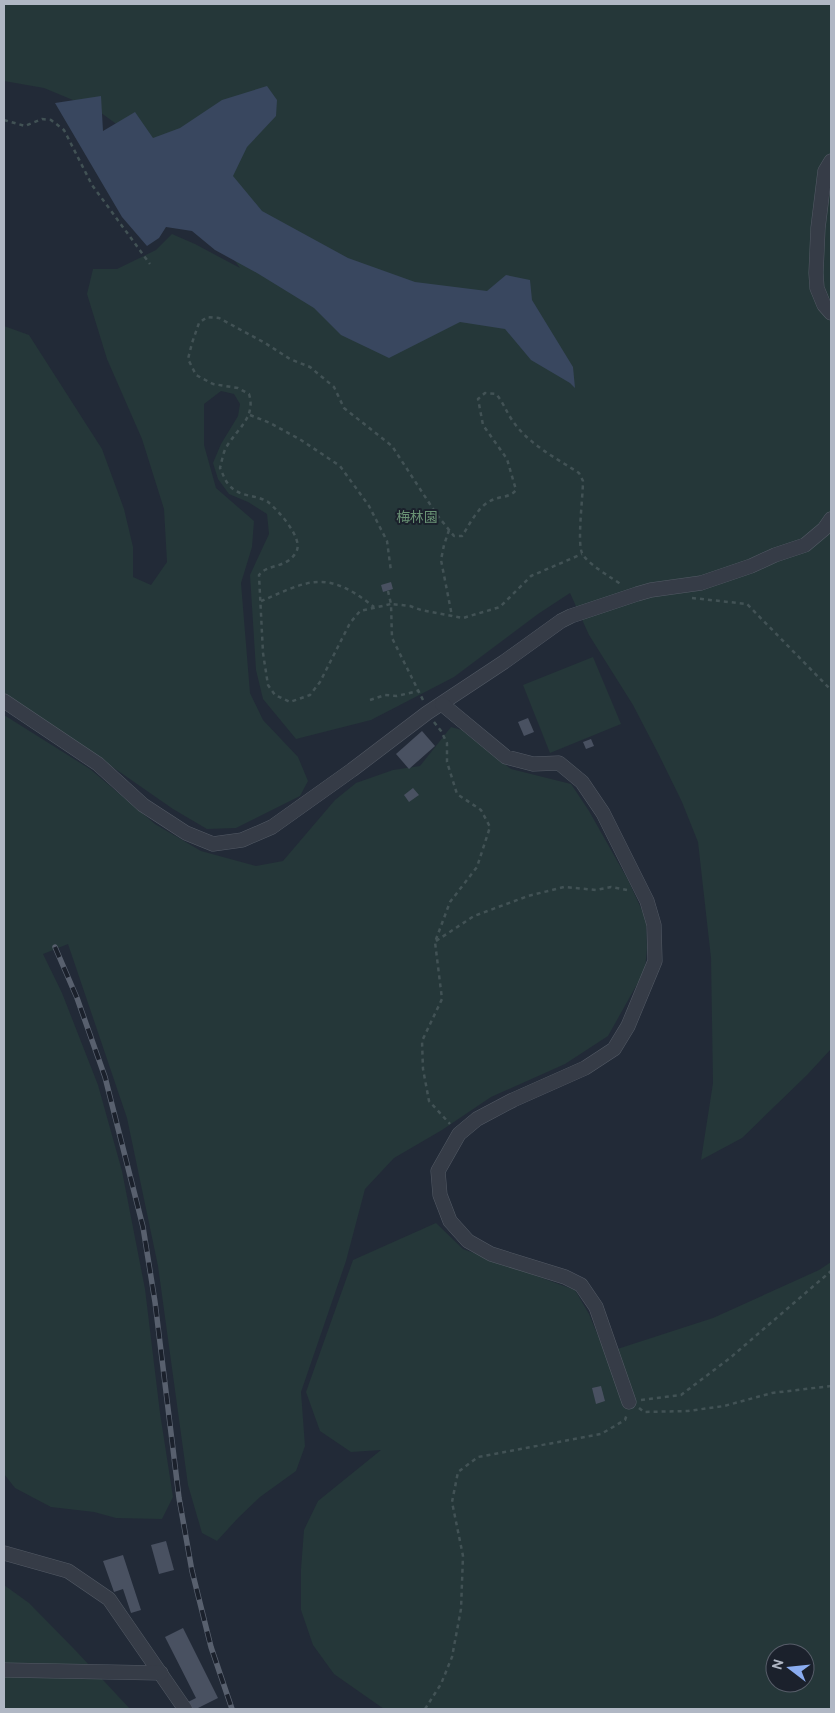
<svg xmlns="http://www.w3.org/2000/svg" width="835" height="1713" viewBox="0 0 835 1713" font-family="Cabin,'Noto Sans JP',sans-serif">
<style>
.green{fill:#253739;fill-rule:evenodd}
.water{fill:#39475f}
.building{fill:#495161}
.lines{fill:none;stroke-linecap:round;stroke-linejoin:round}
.minor-casing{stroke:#535a65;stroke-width:15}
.path{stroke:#425255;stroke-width:2.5;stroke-dasharray:4 4;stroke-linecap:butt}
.minor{stroke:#363c47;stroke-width:14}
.rail-casing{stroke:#58606e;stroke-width:5.5}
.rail{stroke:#1b212c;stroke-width:4;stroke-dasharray:11;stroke-linecap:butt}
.labels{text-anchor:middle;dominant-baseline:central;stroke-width:4;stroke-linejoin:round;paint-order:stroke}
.park-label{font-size:14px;fill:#6a9375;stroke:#1b212c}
</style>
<rect width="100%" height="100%" fill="#222a37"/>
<g class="green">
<polygon points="4,4 831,4 831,1049 807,1075 742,1138 701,1160 713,1083 711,958 698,842 682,802 659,755 633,705 589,635 570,593 538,614 454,677 371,720 296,739 263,699 256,670 250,575 269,534 267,514 248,502 229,494 218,479 213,463 221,444 238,416 240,404 234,394 221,391 204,404 204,445 216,488 254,521 252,547 241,583 250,693 263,720 298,757 308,781 300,796 236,828 207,829 173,809 114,768 4,694 4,326 29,335 102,449 124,509 133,547 133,577 151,585 167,562 164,509 142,439 107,359 87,294 93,269 117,269 156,250 172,234 195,244 240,268 196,207 126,131 97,110 44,88 4,81"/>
<polygon points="593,657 621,724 550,753 523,685"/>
<polygon points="4,715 90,769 155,824 201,851 256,866 283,861 335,800 356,783 393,770 420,766 451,727 462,730 511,769 571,784 589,811 628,880 646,919 647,948 645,970 608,1036 565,1064 491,1097 442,1130 394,1158 365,1189 346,1261 301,1392 305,1446 296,1471 260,1497 238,1518 217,1541 202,1533 188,1485 158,1266 127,1118 68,944 43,954 62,993 98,1085 122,1171 145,1289 160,1413 173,1497 162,1519 116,1518 94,1512 51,1507 15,1488 4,1474"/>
<path d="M436,1223l27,26 112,41 14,24 16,39 108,-35 106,-48 12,-8v447h-447l-50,-35 -21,-29 -12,-35v-41l3,-39 14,-29 63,-51 -30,2 -31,-21 -14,-39 47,-132zM775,1653h30v30h-30z"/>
<polygon points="4,1585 29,1603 76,1651 130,1709 4,1709"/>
</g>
<polygon class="water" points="267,86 277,100 276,116 247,147 233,176 262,211 348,258 415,282 487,291 506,275 530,280 532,300 573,367 575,388 570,383 531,360 505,329 460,322 389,358 341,335 314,308 257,273 215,250 192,231 166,227 159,238 147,246 122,217 55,103 101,96 103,131 135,112 153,138 180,128 222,100"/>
<g class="building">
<polygon points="391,582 393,589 383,592 381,585"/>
<polygon points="528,718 534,732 524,736 518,722"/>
<polygon points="422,731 435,746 409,769 396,754"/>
<polygon points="591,739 594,746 586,749 583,742"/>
<polygon points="413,788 419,795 409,802 404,795"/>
<polygon points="601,1386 605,1401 596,1404 592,1388"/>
<polygon points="166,1541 174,1570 159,1574 151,1545"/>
<polygon points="123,1555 141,1610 131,1613 123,1589 114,1592 103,1561"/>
<polygon points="183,1628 218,1698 196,1709 192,1709 188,1702 196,1698 165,1637"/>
</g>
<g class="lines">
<defs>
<g id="minor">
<polyline points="831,161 825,171 818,228 816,273 817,288 824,305 831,313"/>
<polyline points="4,701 98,764 143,805 186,833 213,844 242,840 272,827 352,770 427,713 504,662 561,621 571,616 637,594 651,590 701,583 751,566 775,555 805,545 824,529 831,519"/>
<polyline points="442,704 506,757 533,764 559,763 582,782 603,813 647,901 654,925 655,961 628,1026 614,1049 585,1068 513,1100 477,1119 459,1134 438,1171 440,1195 450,1221 468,1241 491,1254 565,1277 581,1285 596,1307 629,1402"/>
<polyline points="4,1553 68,1571 109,1599 185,1709"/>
<polyline points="4,1670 161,1673"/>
</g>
</defs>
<use href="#minor" class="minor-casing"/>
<g class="path">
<polyline points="4,120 25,126 42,119 51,120 64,130 92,185 150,264"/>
<polyline points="250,415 270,423 301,440 340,466 369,506 387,541 391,571"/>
<polyline points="449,530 444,545 441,560 452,616"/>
<polyline points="388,591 391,604 410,606 421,610 463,618 500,607 531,576 582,554"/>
<polyline points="692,598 747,604 831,690"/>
<path d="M261,601c18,-7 41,-20 60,-19 20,0 39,14 53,25"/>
<polyline points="370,700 385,695 397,696 418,691"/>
<path d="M423,700l-31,-62 -1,-34 -31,7 -10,12 -30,59 -10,13 -20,7 -15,-7 -7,-10 -5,-32 -4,-78c9,-12 30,-6 38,-25 5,-13 -19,-40 -29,-48 -12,-8 -28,-4 -39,-17 -4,-4 -6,-11 -9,-17 2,-7 3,-16 7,-22 11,-18 29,-29 22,-52l-11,-6 -25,-4 -17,-9 -8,-16 4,-16 7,-20 8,-6 12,1 46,25 25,16 20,8 24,20 10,21 48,38 45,69 17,21h8c8,-12 15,-28 28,-35 9,-5 20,-3 26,-11l-9,-31 -24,-34 -5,-26 7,-6 11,1c7,8 10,17 16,26 16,24 44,38 67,53l4,8c0,15 -6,61 -1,72 4,10 30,25 40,32"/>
<polyline points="434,722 441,731 447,743 447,762 457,794 481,810 490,827 477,867 450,902 435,942 442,999 422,1041 423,1069 429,1101 450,1124"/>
<polyline points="436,941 474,916 528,896 564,887 596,890 611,887 627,890"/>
<polyline points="641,1400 681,1395 730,1358 831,1271"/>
<polyline points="639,1408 644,1412 688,1411 724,1406 772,1393 831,1386"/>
<polyline points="425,1709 441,1684 452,1657 461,1609 463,1556 452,1502 458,1472 478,1457 601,1434 625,1420 627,1414"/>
</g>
<use href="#minor" class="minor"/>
<defs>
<polyline id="rail" points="55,947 77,998 105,1077 143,1227 155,1302 179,1498 192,1571 211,1647 232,1709"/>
</defs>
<use href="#rail" class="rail-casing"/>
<use href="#rail" class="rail"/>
</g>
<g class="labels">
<g class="park-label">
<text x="417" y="517">梅林園</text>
</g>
</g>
<rect width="835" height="1713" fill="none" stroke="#b0b7c4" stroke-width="10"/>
<g transform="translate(790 1668) rotate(286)"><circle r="24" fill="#1b212c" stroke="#575d69"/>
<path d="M0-4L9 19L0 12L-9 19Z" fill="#8aacf0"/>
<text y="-8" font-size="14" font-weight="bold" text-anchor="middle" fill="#b0b7c4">N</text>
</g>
</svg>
